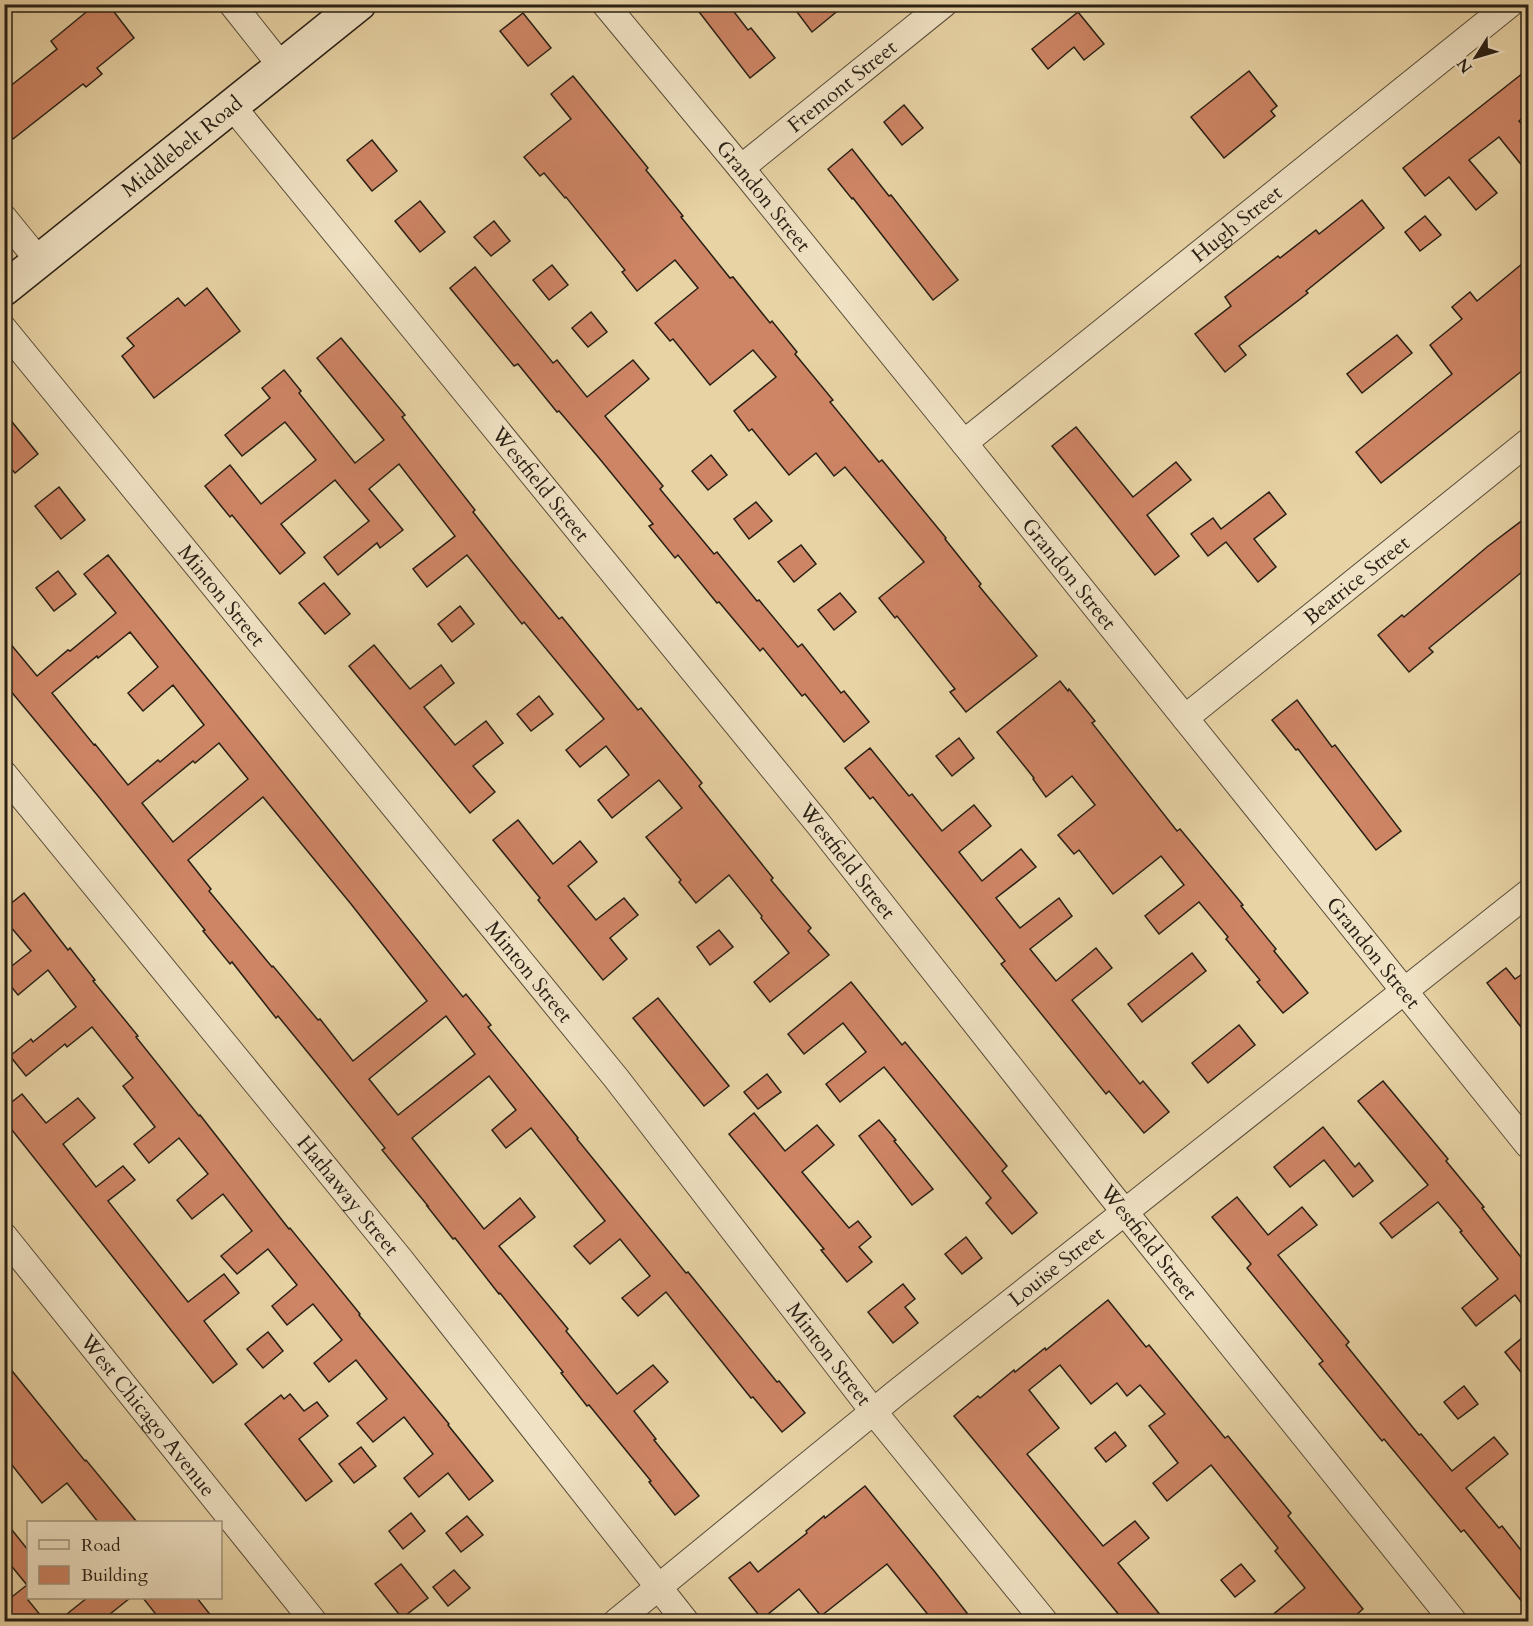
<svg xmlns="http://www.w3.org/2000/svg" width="1533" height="1626" viewBox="0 0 1533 1626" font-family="Cardo,serif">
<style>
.building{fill:#ce8565;stroke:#292015;stroke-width:1.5;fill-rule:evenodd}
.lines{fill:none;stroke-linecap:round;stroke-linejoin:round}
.street-casing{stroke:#594d39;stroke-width:28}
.secondary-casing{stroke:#292015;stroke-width:36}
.street{stroke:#f0e2c4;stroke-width:26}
.secondary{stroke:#f0e2c4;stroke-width:33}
.labels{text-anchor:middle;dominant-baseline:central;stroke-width:6;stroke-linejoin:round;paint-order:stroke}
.street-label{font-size:21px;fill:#292015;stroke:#f0e2c4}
</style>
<rect width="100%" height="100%" fill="#e8d3a5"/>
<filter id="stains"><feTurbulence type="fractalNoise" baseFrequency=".00333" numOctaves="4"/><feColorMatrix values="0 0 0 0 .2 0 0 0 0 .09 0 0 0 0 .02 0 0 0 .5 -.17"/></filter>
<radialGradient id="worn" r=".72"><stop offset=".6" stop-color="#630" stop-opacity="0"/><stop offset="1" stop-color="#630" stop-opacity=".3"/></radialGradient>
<g class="building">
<polygon points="96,4 108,4 134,38 97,68 102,74 86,87 83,84 13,139 4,128 4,91 57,49 51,41"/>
<polygon points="693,4 728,4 748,30 751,28 775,58 750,78"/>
<polygon points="791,4 846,4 812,32"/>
<polygon points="1078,12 1104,44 1084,60 1074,47 1048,69 1032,49"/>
<polygon points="523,13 551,48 528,66 500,31"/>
<polygon points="1528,69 1528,113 1519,121 1528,131 1528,173 1499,137 1469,160 1497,193 1476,210 1449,177 1425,196 1403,168"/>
<polygon points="1249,71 1277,106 1271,111 1275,116 1224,158 1191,117"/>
<polygon points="573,76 648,168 646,170 683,216 681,217 730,278 733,277 770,323 772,321 797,352 795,354 833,400 830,402 879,462 882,460 946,538 945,539 981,584 979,586 1037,656 966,712 950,692 955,689 897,616 895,618 879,598 924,562 845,467 834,476 816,453 789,475 752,429 749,431 734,411 776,377 753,350 710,385 673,339 670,341 655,323 698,288 675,260 637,291 622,272 625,270 566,197 565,198 544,173 540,176 524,157 571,119 551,94"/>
<polygon points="904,105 923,128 902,145 884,122"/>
<polygon points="372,140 397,171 372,191 347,160"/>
<polygon points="852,149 889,196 891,195 958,280 933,300 853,198 852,199 828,169"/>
<polygon points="1362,200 1384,228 1306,291 1308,293 1239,346 1246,355 1225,372 1195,334 1231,306 1225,297 1278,256 1280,258 1316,230 1319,234"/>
<polygon points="420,201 445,232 420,252 395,221"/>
<polygon points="1425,216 1441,235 1420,251 1405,232"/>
<polygon points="494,221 510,241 491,256 474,237"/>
<polygon points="1528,259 1528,366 1381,483 1356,452 1452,374 1430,345 1462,319 1452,307 1470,292 1477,301"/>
<polygon points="552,265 568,285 549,300 533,280"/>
<polygon points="475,267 553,363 557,360 587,397 633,360 649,379 605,416 663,486 660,489 714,554 717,552 757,601 759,600 798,647 802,644 841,693 844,691 869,722 844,742 805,694 802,696 763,648 760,651 719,602 717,603 678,555 675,558 649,526 653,524 599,458 559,411 557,412 518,364 514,366 450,288"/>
<polygon points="207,288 240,331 154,398 122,356 134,346 127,338 178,298 185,306"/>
<polygon points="591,312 607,332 588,347 572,328"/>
<polygon points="1397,335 1412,353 1362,393 1347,374"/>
<polygon points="341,338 405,415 402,417 475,510 473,512 510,559 559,619 562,617 638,710 641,708 702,783 699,786 773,878 771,880 811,928 808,931 829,955 770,1002 754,982 789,953 761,918 762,916 729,875 696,903 679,882 681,880 646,837 682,808 659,780 612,818 598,800 629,775 606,746 580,767 566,750 604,719 524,622 522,624 467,555 427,587 413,569 455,536 399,464 369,489 403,530 380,548 377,543 338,575 324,557 369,521 335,480 281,524 305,553 280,574 232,515 230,517 205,486 230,465 261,504 316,460 285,422 242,456 225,435 270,398 262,388 284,370 301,391 299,393 355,463 384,440 317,358"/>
<polygon points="4,412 38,454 15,473 4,461"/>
<polygon points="1076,427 1133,497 1176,462 1191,480 1147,515 1179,556 1155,575 1052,446"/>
<polygon points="711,455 727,475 708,490 692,471"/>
<polygon points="59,487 85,520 61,539 35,506"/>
<polygon points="1269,492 1286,514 1254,539 1276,567 1258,582 1226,542 1208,556 1191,534 1213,518 1221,529"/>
<polygon points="756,502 772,521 749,539 734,519"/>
<polygon points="1528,516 1528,567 1429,648 1433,652 1409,672 1378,635 1402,615 1404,617 1487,547"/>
<polygon points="801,545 816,564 794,582 778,562"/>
<path d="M108,555l355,442 3,-3 25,31 -3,2 90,111 -1,1 109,134 2,-1 89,110 2,-1 26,32 -23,19 -29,-35 -2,1 -85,-106 -28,24 -16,-18 28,-22 -30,-37 -30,25 -16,-18 31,-25 -74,-93 -25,20 -14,-18 24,-20 -27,-34 -77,62 72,91 36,-31 15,19 -36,29 69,83 -2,2 51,63 36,-29 15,17 -34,29 22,28 -2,1 45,56 -24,19 -26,-33 2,-1 -62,-76 -2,1 -26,-33 2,-1 -63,-79 -1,1 -44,-56 -2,1 -26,-33h1l-46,-56 3,-2 -62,-77 -45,-55 -2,2 -44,-56 -2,2 -27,-33 2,-1 -107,-134 -94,-113v-47l33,40 31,-26 2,1 46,-38 -32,-39zM130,632l28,35 -30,26 15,18 30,-26 31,40 -44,37 -2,-2 -30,25 -33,-41 -1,1 -42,-52 45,-37 1,2zM219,743l29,36 -75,63 -31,-39 51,-42 2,2zM263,797l88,107 76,97 -74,60 -33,-42 -2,1 -45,-54 -1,1 -63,-76 2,-2 -23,-29zM446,1016l29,38 -77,61 -29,-36z"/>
<polygon points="58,571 76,594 54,611 36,588"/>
<polygon points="324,583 350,614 325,634 299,603"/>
<polygon points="840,593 856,612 834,630 818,610"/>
<polygon points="460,606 474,624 452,642 438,624"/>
<polygon points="374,645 410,689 441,665 454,683 424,707 455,745 486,721 503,743 473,766 495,792 470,813 349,666"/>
<polygon points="1060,681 1068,691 1069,689 1095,721 1092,723 1177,831 1180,829 1243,905 1241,906 1276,949 1274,951 1308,993 1283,1013 1257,982 1260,980 1226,939 1228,937 1199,902 1159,934 1145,916 1184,885 1161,856 1113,894 1079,850 1074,854 1058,835 1095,805 1072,776 1046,797 1033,779 1034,778 997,732"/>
<polygon points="539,696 553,714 531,731 517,714"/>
<polygon points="1297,700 1332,747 1335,745 1401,831 1376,850 1298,749 1296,750 1272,720"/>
<polygon points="959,738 974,758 952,776 936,756"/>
<polygon points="870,748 909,796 912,794 942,831 974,805 991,826 959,852 982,881 1021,849 1036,867 996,898 1020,928 1059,898 1072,916 1030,949 1056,981 1096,948 1112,968 1072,1000 1140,1084 1143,1081 1169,1112 1144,1133 1109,1091 1106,1094 1001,964 1005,961 966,912 873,797 870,799 845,768"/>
<polygon points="518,820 553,864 580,841 597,862 568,886 596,920 624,898 638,915 610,938 627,959 603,980 538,900 540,898 493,840"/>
<polygon points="24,893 68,950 70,948 95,980 93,981 138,1036 136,1037 199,1116 200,1115 289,1229 290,1228 360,1314 359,1315 449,1424 448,1425 493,1481 469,1500 448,1473 419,1497 404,1478 433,1454 404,1417 373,1442 357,1423 387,1399 356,1360 329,1382 314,1363 342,1340 313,1304 287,1325 272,1306 297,1285 268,1249 237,1274 221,1256 252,1231 223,1194 192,1219 177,1200 208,1174 179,1138 149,1163 134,1144 155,1127 123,1086 133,1078 92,1027 67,1047 65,1044 26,1076 10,1056 31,1039 33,1042 76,1007 48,970 18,995 4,978 4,972 31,951 4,919 4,909"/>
<polygon points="719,930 733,947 710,965 697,947"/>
<polygon points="1192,953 1206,971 1142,1022 1128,1004"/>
<polygon points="1506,968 1515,979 1521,975 1528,985 1528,1036 1487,983"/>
<polygon points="851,982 902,1045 905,1042 1007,1166 1002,1171 1037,1213 1012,1234 986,1203 991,1198 884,1067 840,1102 826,1084 866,1052 843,1023 804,1054 788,1034"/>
<polygon points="658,998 729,1086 704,1106 633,1018"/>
<polygon points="1239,1025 1255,1045 1208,1083 1192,1063"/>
<polygon points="767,1074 781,1092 758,1109 744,1092"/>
<polygon points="1383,1081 1448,1159 1446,1161 1484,1207 1482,1208 1528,1266 1528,1312 1515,1295 1476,1326 1462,1308 1498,1279 1460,1232 1462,1231 1438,1202 1392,1238 1380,1223 1428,1185 1358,1101"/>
<polygon points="22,1094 46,1123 78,1098 95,1118 63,1144 96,1187 123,1166 135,1180 108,1201 188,1302 224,1274 239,1293 204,1321 237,1364 213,1383 4,1120 4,1108"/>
<polygon points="754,1113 785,1151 817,1125 834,1145 802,1172 849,1228 858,1221 871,1237 859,1247 872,1262 847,1282 821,1250 824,1249 729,1134"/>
<polygon points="879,1120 896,1140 894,1141 933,1189 912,1205 859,1136"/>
<polygon points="1323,1127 1355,1167 1359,1163 1373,1181 1353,1197 1324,1160 1290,1187 1274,1167"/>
<polygon points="1237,1197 1268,1235 1302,1207 1317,1225 1278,1255 1349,1342 1346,1345 1419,1435 1421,1434 1452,1471 1494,1437 1508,1454 1466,1488 1499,1528 1502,1526 1528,1559 1528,1609 1464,1530 1461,1532 1384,1439 1382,1441 1319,1364 1323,1361 1247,1268 1251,1264 1212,1217"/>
<polygon points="966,1237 982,1258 962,1274 945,1254"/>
<polygon points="903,1284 915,1299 905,1307 918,1323 893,1343 868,1312"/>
<polygon points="1108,1300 1146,1347 1149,1345 1225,1438 1228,1436 1291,1513 1288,1516 1363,1609 1348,1622 1264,1622 1305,1588 1275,1551 1278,1548 1211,1465 1167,1501 1153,1483 1178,1463 1149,1426 1165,1414 1140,1385 1127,1396 1117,1383 1091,1404 1060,1365 1029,1390 1059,1428 1027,1454 1103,1546 1135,1521 1149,1538 1118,1563 1166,1622 1125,1622 954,1416 978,1396 980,1398 1014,1370 1015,1372 1045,1348 1046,1350"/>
<polygon points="268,1332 283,1351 263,1368 247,1349"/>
<polygon points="1528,1333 1528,1381 1505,1352"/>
<polygon points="4,1361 85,1461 86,1460 137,1522 98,1522 67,1483 42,1503 4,1455"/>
<polygon points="1464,1386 1478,1404 1458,1419 1444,1402"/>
<polygon points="290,1394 304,1411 317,1402 328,1416 299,1439 332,1481 306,1501 245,1424 281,1395 284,1399"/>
<polygon points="1115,1432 1126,1446 1106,1462 1095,1448"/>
<polygon points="361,1447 376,1466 354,1483 339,1464"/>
<polygon points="865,1486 935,1572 974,1622 934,1622 887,1564 821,1616 799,1589 762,1619 729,1578 750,1562 758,1572 807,1533 806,1531 824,1516 825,1518"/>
<polygon points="411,1513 425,1531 403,1549 389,1531"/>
<polygon points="467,1516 483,1535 461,1552 446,1533"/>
<polygon points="4,1520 28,1550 28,1600 46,1622 4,1622 4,1603 27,1585 4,1557"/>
<polygon points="401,1564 428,1598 402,1618 375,1584"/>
<polygon points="1241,1564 1255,1581 1235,1597 1221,1580"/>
<polygon points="454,1570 470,1588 448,1606 433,1587"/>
<polygon points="87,1598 130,1598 100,1622 57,1622"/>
<polygon points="143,1598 197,1598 216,1622 162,1622"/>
</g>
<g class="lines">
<defs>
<g id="street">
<polyline points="232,4 282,67"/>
<path id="s1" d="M605,4l136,164 223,275 564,702"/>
<path id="s2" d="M232,106l588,720 287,364 347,432"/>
<path id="s3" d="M741,168l203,-164"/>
<polyline points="4,218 39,261"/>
<path id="s4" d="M4,329l612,749 257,333 172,211"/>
<path id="s5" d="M964,443l546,-439"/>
<path id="s6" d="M1185,718l343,-276"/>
<path id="s7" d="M4,774l396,485 286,363"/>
<path id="s8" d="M4,1236l310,386"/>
<path id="s9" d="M616,1622l280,-229 632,-500"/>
</g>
<g id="secondary">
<path id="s10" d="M4,289l355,-285"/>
</g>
</defs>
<use href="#street" class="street-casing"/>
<use href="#secondary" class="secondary-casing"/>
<use href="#street" class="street"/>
<use href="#secondary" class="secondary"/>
</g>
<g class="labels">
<g class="street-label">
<text stroke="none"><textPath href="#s3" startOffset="130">Fremont Street</textPath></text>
<text stroke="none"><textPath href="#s10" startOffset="228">Middlebelt Road</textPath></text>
<text stroke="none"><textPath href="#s1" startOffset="249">Grandon Street</textPath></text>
<text stroke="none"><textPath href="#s5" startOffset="350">Hugh Street</textPath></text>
<text stroke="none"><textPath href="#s2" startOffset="488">Westfield Street</textPath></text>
<text stroke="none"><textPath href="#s1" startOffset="735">Grandon Street</textPath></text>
<text stroke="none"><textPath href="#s6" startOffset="220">Beatrice Street</textPath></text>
<text stroke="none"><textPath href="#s4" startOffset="344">Minton Street</textPath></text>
<text stroke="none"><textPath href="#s2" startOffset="974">Westfield Street</textPath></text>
<text stroke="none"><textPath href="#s1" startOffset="1221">Grandon Street</textPath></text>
<text stroke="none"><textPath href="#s4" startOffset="830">Minton Street</textPath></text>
<text stroke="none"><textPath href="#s7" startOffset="544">Hathaway Street</textPath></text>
<text stroke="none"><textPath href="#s2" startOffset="1460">Westfield Street</textPath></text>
<text stroke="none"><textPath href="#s9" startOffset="566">Louise Street</textPath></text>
<text stroke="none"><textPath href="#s4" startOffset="1316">Minton Street</textPath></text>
<text stroke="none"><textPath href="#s8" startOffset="230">West Chicago Avenue</textPath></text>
</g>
</g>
<rect width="1533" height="1626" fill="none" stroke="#e8d3a5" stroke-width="24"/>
<rect x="6" y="6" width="1521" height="1614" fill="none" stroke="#292015" stroke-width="3"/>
<rect x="12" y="12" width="1509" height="1602" fill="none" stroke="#292015" stroke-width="1.5"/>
<rect x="27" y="1521" width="195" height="78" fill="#f0e2c4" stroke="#a0947e" stroke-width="1.5"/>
<rect x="39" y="1540" width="30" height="9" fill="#f0e2c4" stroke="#a0947e" stroke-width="1.5"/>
<text x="81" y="1551" font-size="18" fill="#292015">Road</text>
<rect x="39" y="1566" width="30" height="18" fill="#ce8565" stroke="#a0947e" stroke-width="1.5"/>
<text x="81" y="1581" font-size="18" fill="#292015">Building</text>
<g transform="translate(1476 57) rotate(233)" stroke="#f0e2c4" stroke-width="4.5" paint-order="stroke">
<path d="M0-4.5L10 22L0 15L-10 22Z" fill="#292015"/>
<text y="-9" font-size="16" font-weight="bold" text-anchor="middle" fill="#292015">N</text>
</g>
<rect width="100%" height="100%" filter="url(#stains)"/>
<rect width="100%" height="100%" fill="url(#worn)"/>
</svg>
